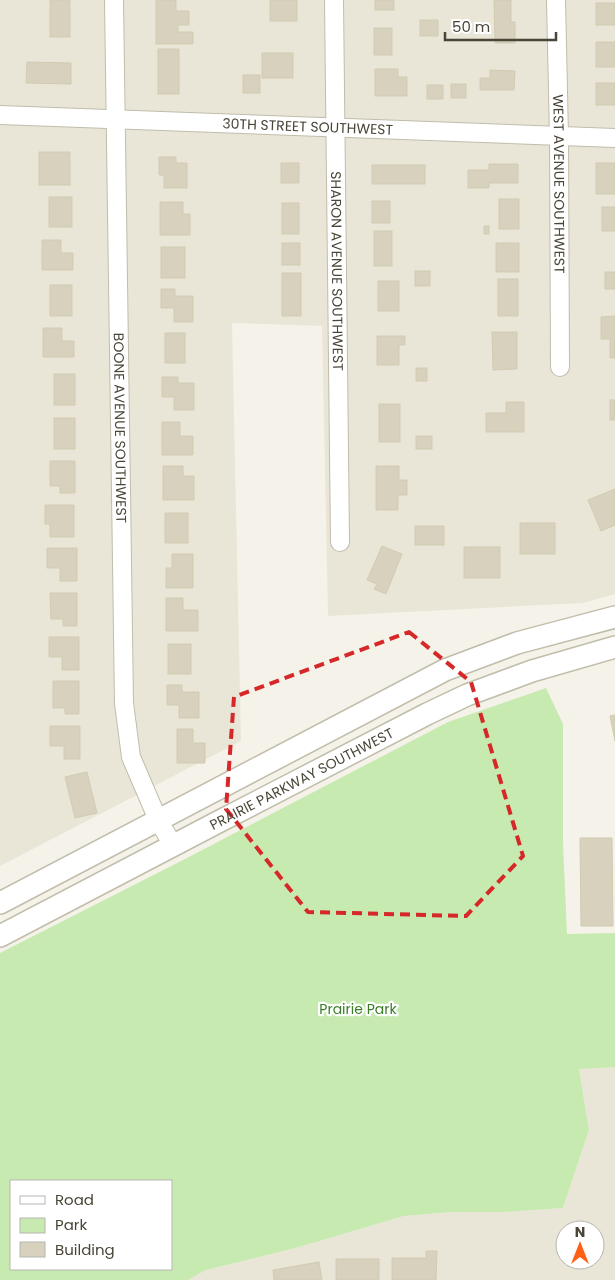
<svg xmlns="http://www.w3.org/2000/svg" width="615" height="1280" viewBox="0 0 615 1280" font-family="Poppins,sans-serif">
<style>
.residential{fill:#e9e6d7;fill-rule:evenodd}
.green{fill:#c7eab1;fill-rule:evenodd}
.building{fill:#d7d1be;stroke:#d2cbb1}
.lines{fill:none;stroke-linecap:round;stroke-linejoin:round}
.minor-casing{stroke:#c1bdab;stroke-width:20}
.tertiary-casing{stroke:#c1bdab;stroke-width:24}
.minor{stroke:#fff;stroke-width:18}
.tertiary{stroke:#fff;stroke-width:21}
.marked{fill:none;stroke:#d62828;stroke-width:4;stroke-dasharray:10 6;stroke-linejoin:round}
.labels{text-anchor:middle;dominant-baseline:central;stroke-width:4.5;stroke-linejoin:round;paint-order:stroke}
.street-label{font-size:14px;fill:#494537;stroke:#fff}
.park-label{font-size:14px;fill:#3a7d28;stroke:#fff}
</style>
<rect width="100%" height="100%" fill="#f5f3e9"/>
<g class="residential">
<polygon points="0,0 615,0 615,594 583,603 328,616 322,326 232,323 241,741 0,866"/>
<path d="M615,1067v213h-427l18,-10 93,-23 105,-31 47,-4h53l59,-4 26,-78 -10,-62zM565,1230h30v30h-30z"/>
</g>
<path class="green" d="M546,688l17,36v120l4,90 48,-1v134l-36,2 10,61 -26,78 -59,4h-53l-47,4 -105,31 -93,23 -18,10h-188v-327l185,-94 263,-137zM11,1181h160v88h-160z"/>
<g class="building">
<rect x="50" y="0" width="20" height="37"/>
<polygon points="156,0 176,0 176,11 189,11 189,25 178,25 178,32 193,32 193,44 156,44"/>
<rect x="270" y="0" width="27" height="21"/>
<rect x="375" y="0" width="19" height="10"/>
<polygon points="494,0 511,0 511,22 515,22 515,43 495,43"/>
<rect x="596" y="3" width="19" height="22"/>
<rect x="420" y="20" width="18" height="16"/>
<rect x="374" y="28" width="18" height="27"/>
<rect x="596" y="42" width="19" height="25"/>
<rect x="158" y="49" width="21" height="45"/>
<rect x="262" y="53" width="31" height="25"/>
<polygon points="27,62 71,63 71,84 26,83"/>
<polygon points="375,69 398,69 398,77 407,77 407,96 375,96"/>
<polygon points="490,70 515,71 514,90 480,90 480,78 490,78"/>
<rect x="243" y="75" width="17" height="18"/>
<rect x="596" y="83" width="19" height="22"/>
<rect x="451" y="84" width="15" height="14"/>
<rect x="427" y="85" width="16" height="14"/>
<rect x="39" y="152" width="31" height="33"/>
<polygon points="159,157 176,157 176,163 187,163 187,188 164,188 164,175 159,175"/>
<rect x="281" y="163" width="18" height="20"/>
<rect x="596" y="163" width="19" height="31"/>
<polygon points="489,164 518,164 518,183 489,183 489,188 468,188 468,170 489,170"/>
<rect x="372" y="165" width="53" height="19"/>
<rect x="49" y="197" width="23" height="30"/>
<rect x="499" y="199" width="20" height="30"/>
<rect x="372" y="201" width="18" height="22"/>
<polygon points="160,202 183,202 183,214 190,214 190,235 160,235"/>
<rect x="282" y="203" width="17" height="31"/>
<rect x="602" y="207" width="13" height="24"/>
<rect x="484" y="226" width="5" height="8"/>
<rect x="374" y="231" width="18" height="35"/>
<polygon points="42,240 61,240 61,253 73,253 73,270 42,270"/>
<rect x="282" y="243" width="18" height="22"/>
<rect x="496" y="243" width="23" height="29"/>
<rect x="161" y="247" width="24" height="31"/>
<rect x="415" y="271" width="15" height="15"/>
<rect x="605" y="272" width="10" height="17"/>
<rect x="282" y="273" width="19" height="43"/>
<rect x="498" y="279" width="20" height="37"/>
<rect x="378" y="281" width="21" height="30"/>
<rect x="50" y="285" width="22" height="31"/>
<polygon points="161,289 175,289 175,296 193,296 193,322 174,322 174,308 161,308"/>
<polygon points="615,316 615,358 610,358 610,339 601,339 601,317"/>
<polygon points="43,328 62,328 62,341 74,341 74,357 43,357"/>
<polygon points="492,332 517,332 517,369 493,370"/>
<rect x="165" y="333" width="20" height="30"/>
<polygon points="377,336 405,336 405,345 399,345 399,365 377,365"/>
<rect x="416" y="368" width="11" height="13"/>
<rect x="54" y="374" width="21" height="31"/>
<polygon points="162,377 178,377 178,383 194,383 194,410 174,410 174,397 162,397"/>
<rect x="610" y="400" width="5" height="20"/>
<polygon points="506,402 524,402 524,432 486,432 486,413 506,413"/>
<rect x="379" y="404" width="21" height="38"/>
<rect x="54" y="418" width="21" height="31"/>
<polygon points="162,422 180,422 180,436 193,436 193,455 162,455"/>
<rect x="416" y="436" width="16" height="13"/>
<polygon points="50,461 75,461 75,493 60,493 60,486 50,486"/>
<polygon points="163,466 183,466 183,476 194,476 194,500 163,500"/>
<polygon points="376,466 399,466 399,480 407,480 407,495 398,495 398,510 376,510"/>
<polygon points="615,489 615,525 601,531 588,500"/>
<polygon points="45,505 74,505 74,537 50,537 50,524 45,524"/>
<rect x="165" y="513" width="23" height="30"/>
<rect x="520" y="523" width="35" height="31"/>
<rect x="415" y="526" width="29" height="19"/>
<polygon points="382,546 402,554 386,594 374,589 377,584 367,580"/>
<rect x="464" y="547" width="36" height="31"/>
<polygon points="47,548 77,548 77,581 60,581 60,568 47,568"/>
<polygon points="172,554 193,554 193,588 166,588 166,568 172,568"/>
<polygon points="50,593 77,593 77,626 63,626 63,619 51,619"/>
<polygon points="166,598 183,598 183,610 198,610 198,631 166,631"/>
<polygon points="49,637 79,637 79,670 62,670 62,657 49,657"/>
<rect x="168" y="644" width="23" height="30"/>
<polygon points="53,681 79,681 79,714 65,714 65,708 53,708"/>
<polygon points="167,685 182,685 182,692 199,692 199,718 179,718 179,705 167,705"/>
<polygon points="615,715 615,741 610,716"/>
<polygon points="50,726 80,726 80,759 64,759 64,746 50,746"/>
<polygon points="177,729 193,729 193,743 205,743 205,763 177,763"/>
<polygon points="87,772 97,813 75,818 65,777"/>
<polygon points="580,838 612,838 613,926 581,926"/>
<polygon points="426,1251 437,1251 436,1280 392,1280 392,1258 426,1258"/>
<rect x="336" y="1259" width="43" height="21"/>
<polygon points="319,1262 322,1280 274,1280 273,1270"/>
</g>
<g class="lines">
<defs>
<g id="minor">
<path id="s1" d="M114,0l10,703 7,54 27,63 15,25"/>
<path id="s2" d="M334,0l6,542"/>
<path id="s3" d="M556,0l3,137 1,230"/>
<path id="s4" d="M0,115l615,23"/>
</g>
<g id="tertiary">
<polyline points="0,903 445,670 517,643 615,617"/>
<path id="s5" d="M0,936l220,-115 207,-107 40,-19 65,-24 83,-24"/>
</g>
</defs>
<use href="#minor" class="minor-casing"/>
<use href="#tertiary" class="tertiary-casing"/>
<use href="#minor" class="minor"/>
<use href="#tertiary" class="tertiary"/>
</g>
<path class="marked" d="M409,632l62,50 52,174 -57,60 -158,-4 -82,-103 8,-112z"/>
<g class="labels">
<g class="street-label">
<text stroke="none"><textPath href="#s4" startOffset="308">30TH STREET SOUTHWEST</textPath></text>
<text stroke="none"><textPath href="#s3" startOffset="184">WEST AVENUE SOUTHWEST</textPath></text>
<text stroke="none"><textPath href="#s2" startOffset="271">SHARON AVENUE SOUTHWEST</textPath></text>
<text stroke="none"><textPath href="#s1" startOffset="428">BOONE AVENUE SOUTHWEST</textPath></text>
<text stroke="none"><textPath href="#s5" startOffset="340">PRAIRIE PARKWAY SOUTHWEST</textPath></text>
</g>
<g class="park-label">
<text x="358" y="1009">Prairie Park</text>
</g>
</g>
<rect x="10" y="1180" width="162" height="90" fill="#ffffff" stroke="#b6b5af"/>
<rect x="20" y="1196" width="25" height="8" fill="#ffffff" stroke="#b6b5af"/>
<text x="55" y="1205" font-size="15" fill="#494537">Road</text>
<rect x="20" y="1218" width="25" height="15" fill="#c7eab1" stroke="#b6b5af"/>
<text x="55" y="1230" font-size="15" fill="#494537">Park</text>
<rect x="20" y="1242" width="25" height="15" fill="#d7d1be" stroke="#b6b5af"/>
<text x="55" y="1255" font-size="15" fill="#494537">Building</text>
<g transform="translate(580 1245)"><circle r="24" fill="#ffffff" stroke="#b6b5af"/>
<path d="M0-4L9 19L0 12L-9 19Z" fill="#ff6016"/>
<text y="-8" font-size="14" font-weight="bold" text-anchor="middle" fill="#494537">N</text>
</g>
<path d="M445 32v8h111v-8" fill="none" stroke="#494537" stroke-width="2.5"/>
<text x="452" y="32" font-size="15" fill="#494537" stroke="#ffffff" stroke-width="4" paint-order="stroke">50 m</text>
</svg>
